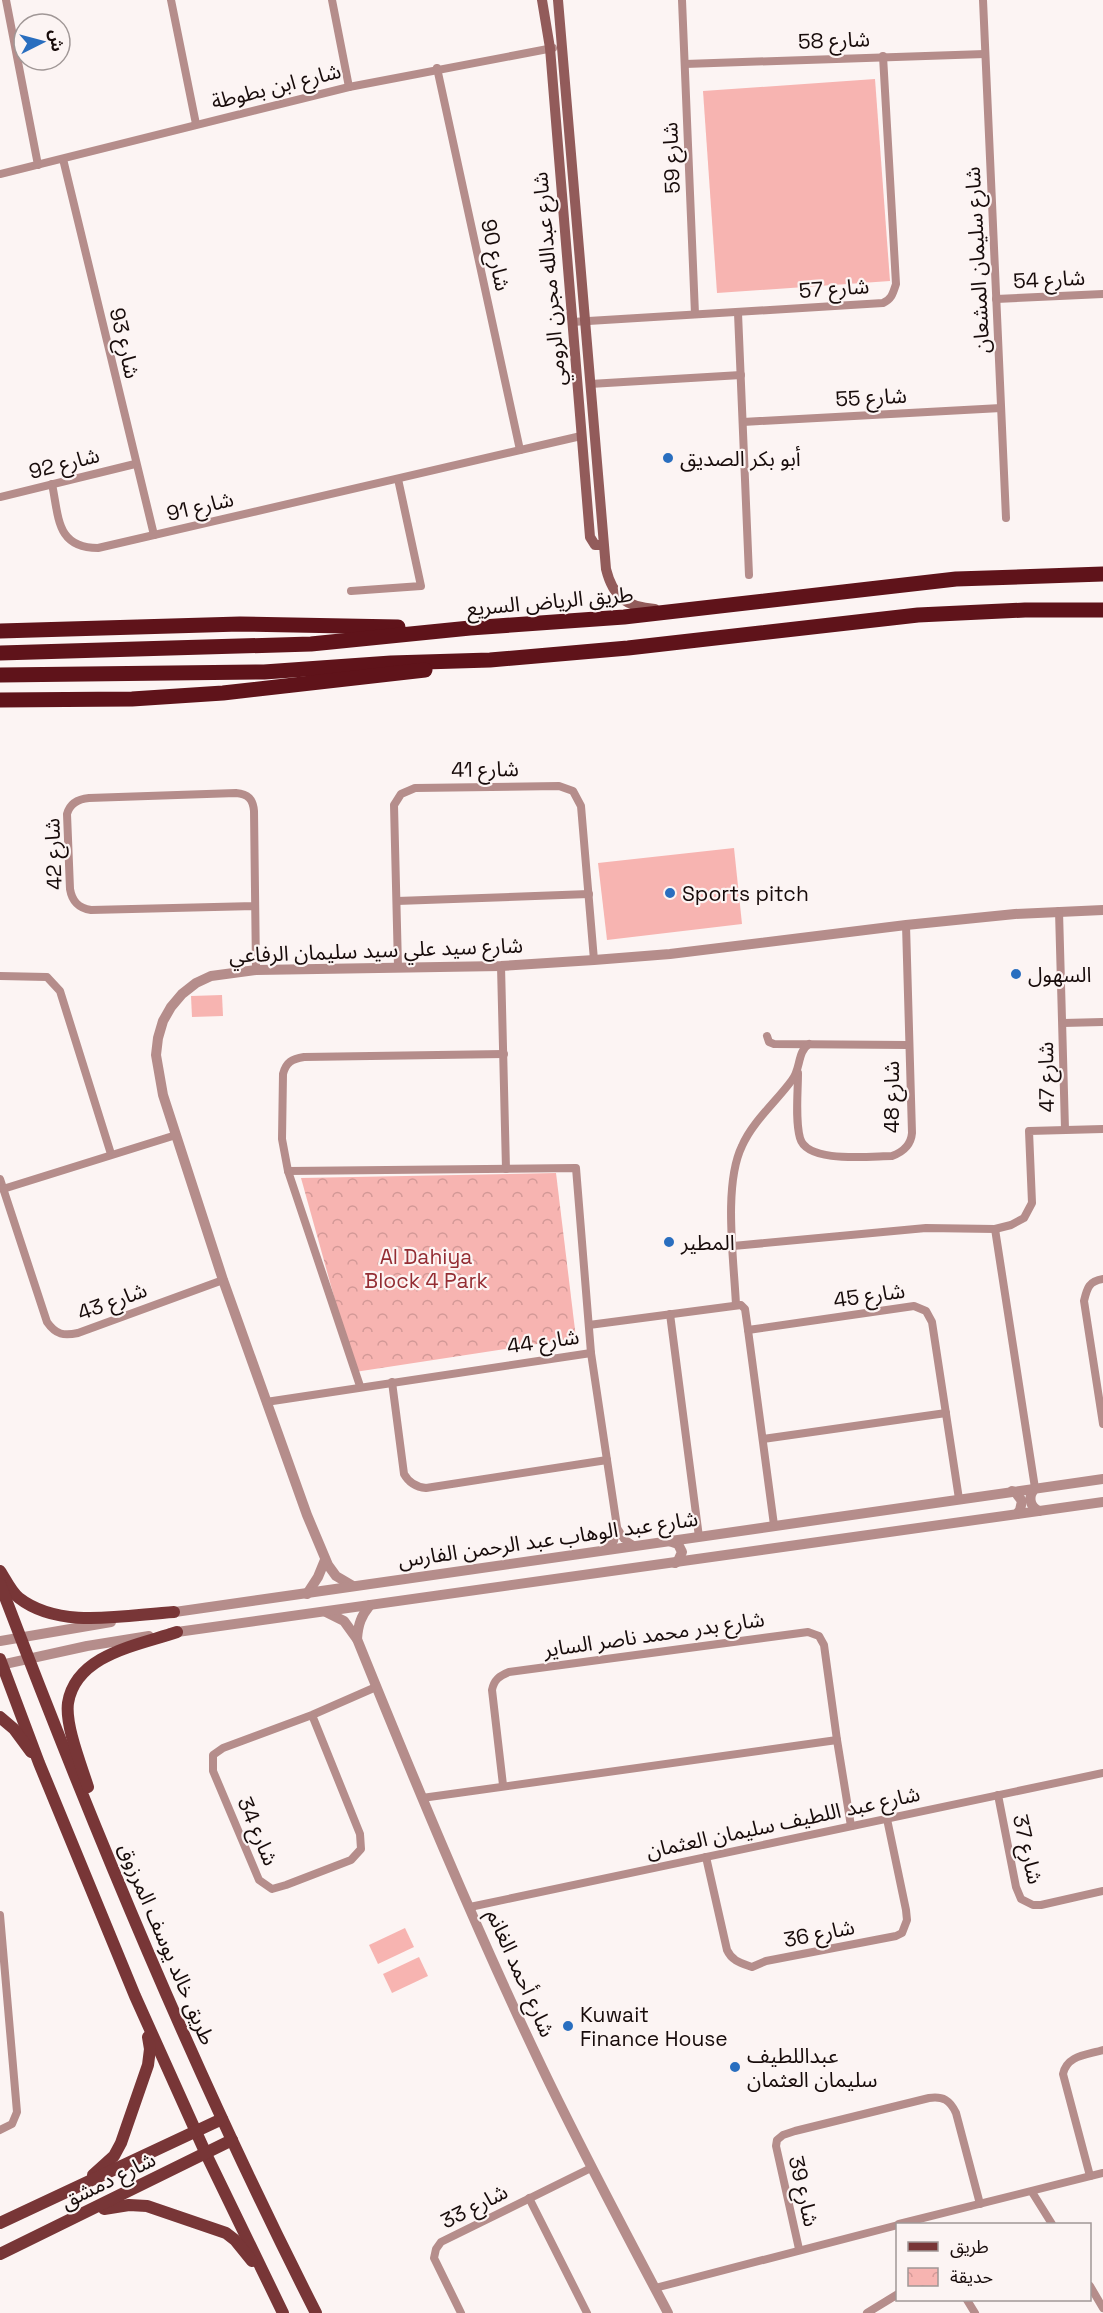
<svg xmlns="http://www.w3.org/2000/svg" width="1103" height="2313" viewBox="0 0 1103 2313" font-family="'Space Grotesk','Noto Sans Arabic',sans-serif">
<style>
.grass{fill:#f7b4b1}
.park{fill:url(#park-crowns)}
.lines{fill:none;stroke-linecap:round;stroke-linejoin:round}
.minor{stroke:#b58d8b;stroke-width:8}
.tertiary{stroke:#b58d8b;stroke-width:10}
.secondary{stroke:#925b5a;stroke-width:10}
.primary{stroke:#783637;stroke-width:12}
.motorway{stroke:#5f131a;stroke-width:15}
.poi-dot{fill:#296ebf;stroke:#fcf4f3;stroke-width:2}
.labels{text-anchor:middle;dominant-baseline:central;stroke-width:4.5;stroke-linejoin:round;paint-order:stroke}
.street-label{font-size:21px;fill:#170b0a;stroke:#fcf4f3}
.poi-label{font-size:21px;fill:#170b0a;stroke:#fcf4f3;text-anchor:start}
.park-label{font-size:21px;fill:#942d33;stroke:#fcf4f3}
</style>
<defs>
<pattern id="park-crowns" width="20" height="18" patternUnits="userSpaceOnUse" patternTransform="scale(1.5)"><rect width="20" height="18" fill="#f7b4b1"/><path d="M2 6a3 3 0 1 1 6 0M12 15a3 3 0 1 1 6 0" fill="none" stroke="#d39997"/></pattern>
</defs>
<rect width="100%" height="100%" fill="#fcf4f3"/>
<g class="grass">
<polygon points="875,79 890,281 717,293 703,91"/>
<polygon points="734,848 742,924 607,940 598,863"/>
<polygon points="222,995 223,1016 192,1017 191,996"/>
<polygon points="405,1928 414,1947 378,1964 369,1945"/>
<polygon points="419,1957 428,1976 392,1993 383,1974"/>
</g>
<polygon class="park" points="556,1173 576,1338 355,1372 301,1178"/>
<g class="lines">
<g class="minor">
<polyline points="6,0 38,165"/>
<polyline points="171,0 196,124"/>
<polyline points="332,0 349,87"/>
<polyline points="682,0 695,314"/>
<polyline points="983,0 1006,518"/>
<polyline points="685,64 985,54"/>
<polyline points="437,68 520,450"/>
<polyline points="63,159 154,535"/>
<polyline points="0,174 349,87 553,48"/>
<polyline points="996,299 1103,294"/>
<polyline points="738,313 749,575"/>
<path d="M572,322l311,-19c9,-4 10,-10 13,-19l-13,-228"/>
<polyline points="590,384 741,375"/>
<polyline points="743,422 1001,408"/>
<path d="M52,484c7,33 4,64 46,64l483,-112"/>
<polyline points="0,497 135,464"/>
<polyline points="351,591 421,586 398,479"/>
<polyline points="397,901 589,894"/>
<path d="M255,906l-164,4c-13,-2 -19,-9 -21,-21l-3,-75c3,-11 11,-15 22,-16l147,-5c12,1 17,6 18,18l2,159"/>
<polyline points="1059,911 1065,1129"/>
<polyline points="501,966 506,1169"/>
<polyline points="398,967 394,805 401,794 415,788 559,786 573,791 581,806 594,960"/>
<polyline points="0,976 47,977 60,991 111,1154"/>
<polyline points="1063,1023 1103,1022"/>
<polyline points="767,1036 769,1042 774,1044 908,1045"/>
<path d="M798,1073c0,19 -3,47 2,65 7,26 71,18 92,18 11,-4 19,-11 20,-23l-6,-208"/>
<polyline points="288,1171 576,1168 591,1353 617,1527 614,1541 604,1550"/>
<path d="M0,1179l47,143c9,13 17,14 31,11l145,-53"/>
<polyline points="3,1189 176,1135"/>
<polyline points="995,1229 1035,1488"/>
<polyline points="733,1246 926,1228 995,1229 1011,1225 1024,1218 1032,1203 1029,1131 1103,1129"/>
<path d="M1103,1279c-14,2 -16,9 -19,22l19,123"/>
<path d="M736,1305c-2,-44 -13,-120 6,-159 11,-25 34,-44 50,-66 9,-11 5,-28 17,-36"/>
<polyline points="670,1314 699,1537"/>
<polyline points="589,1325 741,1305 745,1309 748,1330 774,1525"/>
<polyline points="748,1330 914,1306 926,1311 932,1322 959,1499"/>
<path d="M392,1382l12,92c5,9 12,13 22,14l181,-28"/>
<path d="M360,1386l-72,-215 -6,-32 1,-65c3,-12 9,-15 21,-17l200,-3"/>
<polyline points="266,1402 591,1353"/>
<polyline points="763,1439 946,1413"/>
<polyline points="617,1528 624,1539 635,1546"/>
<polyline points="312,1715 360,1834 361,1849 351,1860 286,1885 272,1889 259,1880 213,1771 213,1755 223,1748 312,1715 376,1687"/>
<path d="M503,1785l-11,-95c2,-10 7,-14 17,-18l299,-40 11,4 5,9 13,95 14,86"/>
<polyline points="998,1795 1016,1887 1021,1899 1033,1905 1041,1905 1103,1891"/>
<polyline points="422,1798 837,1740"/>
<path d="M706,1857l21,93c5,11 14,13 25,17l14,-6 130,-25 6,-3 5,-13 -1,-10 -19,-91"/>
<polyline points="470,1907 1103,1773"/>
<polyline points="0,1915 17,2112 12,2124 0,2130"/>
<path d="M1090,2176l-27,-102c4,-19 24,-19 40,-24"/>
<polyline points="1032,2192 1052,2224"/>
<polyline points="529,2198 587,2313"/>
<polyline points="899,2224 1103,2173"/>
<path d="M799,2249l-23,-103 1,-6 6,-5 12,-4 134,-33c14,-2 21,2 27,15l24,91"/>
<polyline points="1090,2286 1103,2308"/>
<polyline points="655,2288 898,2225"/>
<polyline points="967,2300 975,2313"/>
<polyline points="461,2313 434,2258 436,2249 441,2242 591,2168"/>
<polyline points="867,2313 898,2294"/>
</g>
<g class="tertiary">
<path d="M1035,1488c-7,8 -6,18 4,23"/>
<polyline points="1012,1491 1016,1493 1022,1501 1020,1510 1017,1514"/>
<polyline points="669,1541 678,1544 682,1552 678,1561 675,1563"/>
<polyline points="353,1586 336,1576 328,1565 307,1515 223,1280 163,1095 156,1055 158,1038 163,1021 171,1007 182,994 196,983 211,976 256,970 501,966 594,960 670,954 906,925 1015,914 1103,910"/>
<polyline points="307,1594 318,1577 325,1560"/>
<path d="M326,1612l18,9 13,18c57,141 115,281 180,418 41,87 86,171 131,256"/>
<polyline points="168,1613 1103,1479"/>
<polyline points="170,1633 1103,1502"/>
<path d="M357,1639c1,-14 4,-23 13,-34"/>
<polyline points="0,1641 111,1622"/>
<polyline points="0,1665 87,1646 149,1636"/>
</g>
<g class="secondary">
<polyline points="542,0 550,48 590,537 595,545 603,545"/>
<path d="M558,0l48,569c7,28 20,38 49,40"/>
</g>
<g class="primary">
<path d="M0,1571c6,9 11,21 19,27 41,32 106,17 155,14"/>
<path d="M0,1584c94,247 196,493 316,729"/>
<polyline points="0,1659 39,1763 135,1996 206,2154 283,2313"/>
<polyline points="0,1717 14,1729 31,1752"/>
<path d="M88,1787c-7,-22 -23,-62 -20,-84 8,-49 71,-58 109,-71"/>
<polyline points="93,2175 114,2156 121,2143 148,2065 150,2049 148,2037"/>
<polyline points="104,2209 129,2205 147,2206 226,2233 235,2240 252,2261"/>
<polyline points="0,2223 222,2119"/>
<polyline points="0,2254 232,2140"/>
</g>
<g class="motorway">
<polyline points="0,631 240,624 398,627"/>
<polyline points="0,653 311,644 470,628 624,617 956,579 1103,574"/>
<polyline points="0,675 264,672 391,663 490,660 628,648 918,615 1025,610 1103,610"/>
<polyline points="0,700 132,699 223,693 425,670"/>
</g>
</g>
<g class="poi-dot">
<circle cx="668" cy="458" r="6"/>
<circle cx="670" cy="893" r="6"/>
<circle cx="1016" cy="974" r="6"/>
<circle cx="669" cy="1242" r="6"/>
<circle cx="568" cy="2026" r="6"/>
<circle cx="735" cy="2067" r="6"/>
</g>
<g class="labels">
<g class="street-label">
<text transform="translate(834 40) rotate(-2)">شارع 58</text>
<text transform="translate(276 86) rotate(-14)">شارع ابن بطوطة</text>
<text transform="translate(671 158) rotate(-92)">شارع 59</text>
<text transform="translate(496 255) rotate(78)">شارع 90</text>
<text transform="translate(977 260) rotate(-93)">شارع سليمان المشعان</text>
<text transform="translate(549 279) rotate(-95)">شارع عبدالله مجرن الرومي</text>
<text transform="translate(1049 279) rotate(-3)">شارع 54</text>
<text transform="translate(834 288) rotate(-4)">شارع 57</text>
<text transform="translate(125 343) rotate(77)">شارع 93</text>
<text transform="translate(871 397) rotate(-3)">شارع 55</text>
<text transform="translate(64 463) rotate(-14)">شارع 92</text>
<text transform="translate(200 506) rotate(-13)">شارع 91</text>
<text transform="translate(550 601) rotate(-5)">طريق الرياض السريع</text>
<text transform="translate(485 769) rotate(-1)">شارع 41</text>
<text transform="translate(53 854) rotate(-92)">شارع 42</text>
<text transform="translate(376 950) rotate(-2)">شارع سيد علي سيد سليمان الرفاعي</text>
<text transform="translate(1046 1077) rotate(-91)">شارع 47</text>
<text transform="translate(891 1097) rotate(-90)">شارع 48</text>
<text transform="translate(869 1295) rotate(-8)">شارع 45</text>
<text transform="translate(112 1301) rotate(-20)">شارع 43</text>
<text transform="translate(543 1341) rotate(-8)">شارع 44</text>
<text transform="translate(548 1539) rotate(-8)">شارع عبد الوهاب عبد الرحمن الفارس</text>
<text transform="translate(654 1634) rotate(-8)">شارع بدر محمد ناصر الساير</text>
<text transform="translate(783 1822) rotate(-12)">شارع عبد اللطيف سليمان العثمان</text>
<text transform="translate(258 1831) rotate(67)">شارع 34</text>
<text transform="translate(1028 1849) rotate(77)">شارع 37</text>
<text transform="translate(819 1933) rotate(-11)">شارع 36</text>
<text transform="translate(167 1944) rotate(67)">طريق خالد يوسف المرزوق</text>
<text transform="translate(521 1973) rotate(66)">شارع أحمد الغانم</text>
<text transform="translate(108 2180) rotate(-26)">شارع دمشق</text>
<text transform="translate(804 2191) rotate(77)">شارع 39</text>
<text transform="translate(474 2206) rotate(-27)">شارع 33</text>
</g>
<g class="poi-label">
<text x="680" y="458">أبو بكر الصديق</text>
<text x="682" y="893">Sports pitch</text>
<text x="1028" y="974">السهول</text>
<text x="681" y="1242">المطير</text>
<text x="580" y="2014">Kuwait<tspan x="580" dy="24">Finance House</tspan></text>
<text x="747" y="2055">عبداللطيف<tspan x="747" dy="24">سليمان العثمان</tspan></text>
</g>
<g class="park-label">
<text x="426" y="1256">Al Dahiya<tspan x="426" dy="24">Block 4 Park</tspan></text>
</g>
</g>
<rect x="896" y="2223" width="195" height="78" fill="#fcf4f3" stroke="#a09796" stroke-width="1.5"/>
<rect x="908" y="2242" width="30" height="9" fill="#783637" stroke="#a09796" stroke-width="1.5"/>
<text x="950" y="2253" font-size="18" fill="#170b0a">طريق</text>
<rect x="908" y="2268" width="30" height="18" fill="url(#park-crowns)" stroke="#a09796" stroke-width="1.5"/>
<text x="950" y="2283" font-size="18" fill="#170b0a">حديقة</text>
<g transform="translate(42 42) rotate(84)"><circle r="28" fill="#fcf4f3" stroke="#a09796" stroke-width="1.5"/>
<path d="M0-4.5L10 22L0 15L-10 22Z" fill="#296ebf"/>
<text y="-9" font-size="16" font-weight="bold" text-anchor="middle" fill="#170b0a">ش</text>
</g>
</svg>
